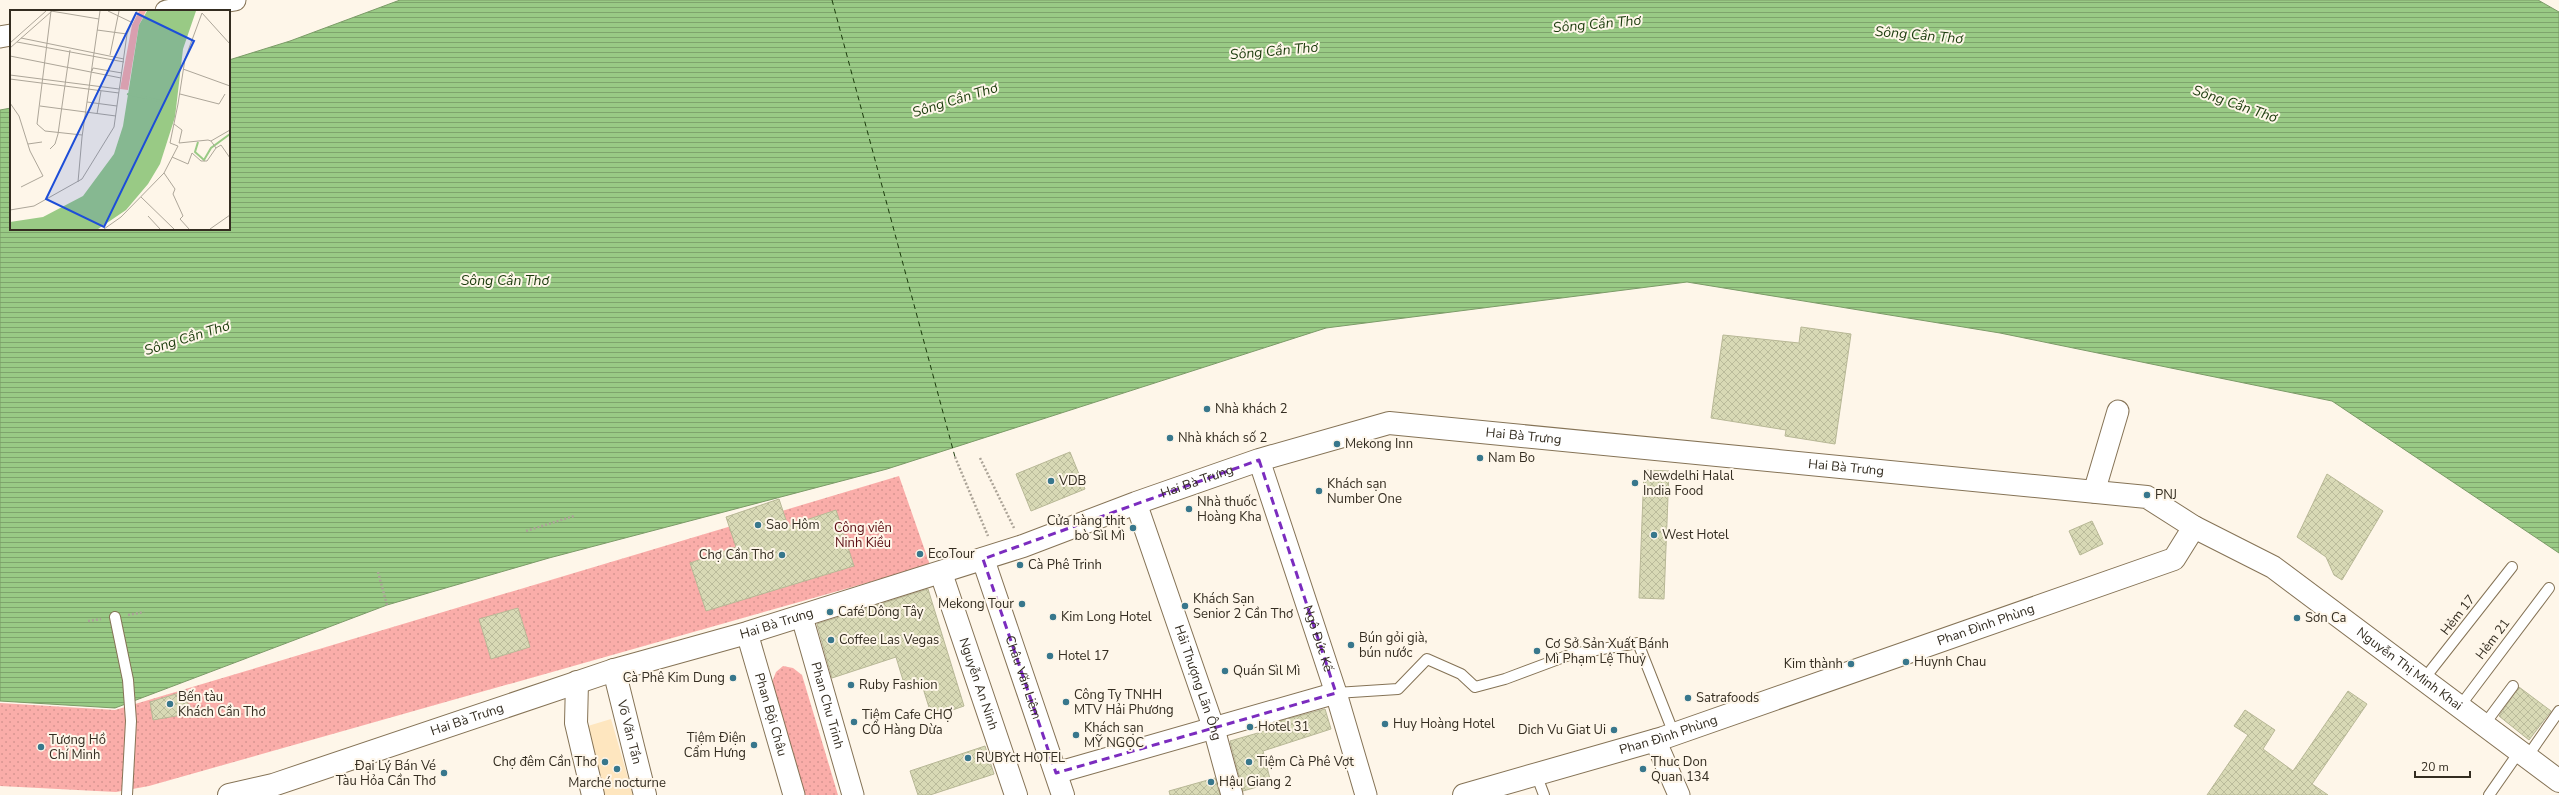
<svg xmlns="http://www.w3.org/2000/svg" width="2559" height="795" viewBox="0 0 2559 795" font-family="'Nunito Sans',sans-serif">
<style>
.built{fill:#fee6bf}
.green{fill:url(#green-dots)}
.water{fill:url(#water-rules);stroke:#7b9b67}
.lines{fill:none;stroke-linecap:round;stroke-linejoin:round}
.ferry{stroke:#1b3b0c;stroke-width:1;stroke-dasharray:5 4;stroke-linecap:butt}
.building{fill:url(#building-cross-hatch);stroke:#b8b896}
.lane-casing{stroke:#857356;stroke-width:12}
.street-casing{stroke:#857356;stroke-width:23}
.secondary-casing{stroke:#857356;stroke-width:24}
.path{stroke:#aba397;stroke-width:2.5;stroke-dasharray:2 2;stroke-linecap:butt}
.lane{stroke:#fff;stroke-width:10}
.street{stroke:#fff;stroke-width:21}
.secondary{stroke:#fff;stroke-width:22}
.marked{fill:none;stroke:#7b2cbf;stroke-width:3;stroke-dasharray:8 5;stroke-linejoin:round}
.poi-dot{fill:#38778c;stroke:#fef6e9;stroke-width:1.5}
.labels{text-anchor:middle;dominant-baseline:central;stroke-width:4;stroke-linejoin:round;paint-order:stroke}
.poi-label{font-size:13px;fill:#342d21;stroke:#fef6e9;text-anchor:start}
.street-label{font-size:13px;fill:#342d21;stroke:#fef6e9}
.park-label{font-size:13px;fill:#5b0d13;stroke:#fef6e9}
.water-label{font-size:14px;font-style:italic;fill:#1b3b0c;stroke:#fef6e9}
.inset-river{fill:none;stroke:#99ca85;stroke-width:2}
.inset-road{fill:none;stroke:#ada699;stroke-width:1}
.view{fill:#1d4ed8;fill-opacity:0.15;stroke:#1d4ed8;stroke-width:2}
.inset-edge{fill:none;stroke:#342d21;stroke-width:2}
</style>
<defs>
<pattern id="green-dots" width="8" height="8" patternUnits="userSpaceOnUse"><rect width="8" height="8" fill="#faada9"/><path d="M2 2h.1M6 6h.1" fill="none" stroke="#d79591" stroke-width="1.8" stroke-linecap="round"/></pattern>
<pattern id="water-rules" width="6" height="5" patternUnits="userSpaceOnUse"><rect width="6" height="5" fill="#99ca85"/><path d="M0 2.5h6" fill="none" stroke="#7ea46c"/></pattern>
<pattern id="building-cross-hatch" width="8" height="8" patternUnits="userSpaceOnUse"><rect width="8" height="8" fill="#d8d9b5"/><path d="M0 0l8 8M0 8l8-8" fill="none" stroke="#babb9b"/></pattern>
</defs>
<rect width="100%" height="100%" fill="#fef6e9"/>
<polygon class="built" points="611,719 633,795 596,795 578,729"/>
<g class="green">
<polygon points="899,476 930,565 149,786 116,792 0,786 0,703 115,710"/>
<polygon points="783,666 793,668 802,675 838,795 805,795 772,682 776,672"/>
</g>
<polygon class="water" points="400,0 2538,0 2559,12 2559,553 2332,401 2000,333 1687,282 1326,328 887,469 549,558 387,605 115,708 0,701 0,110 11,108 11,229 229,229 229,60 290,41"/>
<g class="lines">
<polyline class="ferry" points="832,0 955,457"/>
</g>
<g class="building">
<polygon points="1801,327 1851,334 1835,444 1785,436 1786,430 1711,418 1723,335 1799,343"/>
<polygon points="1070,452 1085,489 1031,511 1016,474"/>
<polygon points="1644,470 1669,471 1664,599 1639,598"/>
<polygon points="2327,474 2383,511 2342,580 2334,575 2326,557 2297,537"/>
<polygon points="779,499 788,526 836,510 854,566 706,611 690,563 736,547 726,517"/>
<polygon points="2092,521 2103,544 2080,555 2069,531"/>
<polygon points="928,589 964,706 932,717 922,685 906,690 896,657 832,678 817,624"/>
<polygon points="518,608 530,647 491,659 479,619"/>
<polygon points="2519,687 2551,711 2529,740 2499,716"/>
<polygon points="2348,691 2367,704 2312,784 2328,795 2207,795 2248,735 2234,726 2245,710 2275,730 2263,749 2293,771"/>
<polygon points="179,693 191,707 182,715 153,720 150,702"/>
<polygon points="1325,709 1331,729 1263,751 1271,783 1243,791 1230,741 1282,726 1280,721"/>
<polygon points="985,746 994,774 930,795 918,795 910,771"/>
<polygon points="1215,778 1220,795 1170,795 1169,791"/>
</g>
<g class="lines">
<defs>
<g id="lane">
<polyline points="115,617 128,680 131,721 127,795"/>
<polyline points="2424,679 2512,567"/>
<polyline points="1336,693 1398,689 1427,659 1461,674 1475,687 1505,679 1572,654 1638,643 1674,734"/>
<polyline points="2460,706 2549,588"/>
<polyline points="2484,725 2513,686"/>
<polyline points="2527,757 2559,711"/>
<polyline points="1536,774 1544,795"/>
<polyline points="2489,795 2519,752"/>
</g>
<g id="street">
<polyline points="166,11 235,0"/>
<polyline points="0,37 11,35"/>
<path id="s1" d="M1259,460l77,233 30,102"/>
<polyline points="2094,492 2118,411"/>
<path id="s2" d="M1136,503l78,226 18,66"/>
<path id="s3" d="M802,617l51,178"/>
<path id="s4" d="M747,633l47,162"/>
<polyline points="1655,740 1679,795"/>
<polyline points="1056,773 1336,693"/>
</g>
<g id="secondary">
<path id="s5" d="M983,559l80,236"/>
<path id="s6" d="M941,573l75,222"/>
<path id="s7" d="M614,670l31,125"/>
<polyline points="577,682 576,723 593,795"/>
<path id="s8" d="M229,795l44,-10 341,-115 133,-37 276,-87 113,-43 123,-43 130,-37 758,74 47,30 79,40 286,214"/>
<path id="s9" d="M1464,795l199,-57 511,-179 20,-32"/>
</g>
</defs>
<use href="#lane" class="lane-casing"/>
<use href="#street" class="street-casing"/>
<use href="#secondary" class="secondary-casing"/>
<g class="path">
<polyline points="955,457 988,536"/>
<polyline points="980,458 1014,528"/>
<polyline points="526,531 574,516"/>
<polyline points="378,572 387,605"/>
<polyline points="128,615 144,612"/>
<polyline points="88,621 101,619"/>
</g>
<use href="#lane" class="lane"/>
<use href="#street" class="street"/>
<use href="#secondary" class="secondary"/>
</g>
<path class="marked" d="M1259,460l77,233 -280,80 -73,-214z"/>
<g class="poi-dot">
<circle cx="1207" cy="409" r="4"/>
<circle cx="1170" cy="438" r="4"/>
<circle cx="1337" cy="444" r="4"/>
<circle cx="1480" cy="458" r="4"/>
<circle cx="1051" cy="481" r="4"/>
<circle cx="1635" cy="483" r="4"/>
<circle cx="1319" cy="491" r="4"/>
<circle cx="2147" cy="495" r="4"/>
<circle cx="1189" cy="509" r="4"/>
<circle cx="758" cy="525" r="4"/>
<circle cx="1133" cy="528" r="4"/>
<circle cx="1654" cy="535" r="4"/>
<circle cx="920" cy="554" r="4"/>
<circle cx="782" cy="555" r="4"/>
<circle cx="1020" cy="565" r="4"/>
<circle cx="1022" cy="604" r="4"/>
<circle cx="1185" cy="606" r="4"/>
<circle cx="830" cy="612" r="4"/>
<circle cx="1053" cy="617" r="4"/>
<circle cx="2297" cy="618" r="4"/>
<circle cx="831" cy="640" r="4"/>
<circle cx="1351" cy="645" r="4"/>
<circle cx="1537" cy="651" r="4"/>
<circle cx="1050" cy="656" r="4"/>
<circle cx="1906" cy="662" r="4"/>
<circle cx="1851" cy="664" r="4"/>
<circle cx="1225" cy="671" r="4"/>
<circle cx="733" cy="678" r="4"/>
<circle cx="851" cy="685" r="4"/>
<circle cx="1688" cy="698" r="4"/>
<circle cx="1066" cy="702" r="4"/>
<circle cx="170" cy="704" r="4"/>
<circle cx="854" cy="722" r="4"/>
<circle cx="1385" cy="724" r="4"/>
<circle cx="1250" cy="727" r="4"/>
<circle cx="1614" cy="730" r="4"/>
<circle cx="1076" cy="735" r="4"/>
<circle cx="754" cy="745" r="4"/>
<circle cx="41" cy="747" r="4"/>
<circle cx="968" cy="758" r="4"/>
<circle cx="605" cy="762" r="4"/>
<circle cx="1249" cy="762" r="4"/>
<circle cx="617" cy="769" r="4"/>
<circle cx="1643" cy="769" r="4"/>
<circle cx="444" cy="773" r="4"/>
<circle cx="1211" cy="782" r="4"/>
</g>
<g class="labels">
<g class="poi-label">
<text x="1215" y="409">Nhà khách 2</text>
<text x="1178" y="438">Nhà khách số 2</text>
<text x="1345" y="444">Mekong Inn</text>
<text x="1488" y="458">Nam Bo</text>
<text x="1643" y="476">Newdelhi Halal<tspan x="1643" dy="15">India Food</tspan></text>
<text x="1059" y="481">VDB</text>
<text x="1327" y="484">Khách sạn<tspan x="1327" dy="15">Number One</tspan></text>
<text x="2155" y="495">PNJ</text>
<text x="1197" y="502">Nhà thuốc<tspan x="1197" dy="15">Hoàng Kha</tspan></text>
<text x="1125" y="521" text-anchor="end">Cửa hàng thịt<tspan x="1125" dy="15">bò Sìl Mì</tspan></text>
<text x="766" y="525">Sao Hôm</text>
<text x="1662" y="535">West Hotel</text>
<text x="928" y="554">EcoTour</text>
<text x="774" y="555" text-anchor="end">Chợ Cần Thơ</text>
<text x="1028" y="565">Cà Phê Trinh</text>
<text x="1193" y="599">Khách Sạn<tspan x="1193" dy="15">Senior 2 Cần Thơ</tspan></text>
<text x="1014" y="604" text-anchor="end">Mekong Tour</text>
<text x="838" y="612">Café Dông Tây</text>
<text x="1061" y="617">Kim Long Hotel</text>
<text x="2305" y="618">Sơn Ca</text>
<text x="1359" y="638">Bún gỏi già,<tspan x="1359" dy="15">bún nước</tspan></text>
<text x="839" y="640">Coffee Las Vegas</text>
<text x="1545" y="644">Cơ Sở Sản Xuất Bánh<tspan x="1545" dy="15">Mì Phạm Lệ Thuỷ</tspan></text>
<text x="1058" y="656">Hotel 17</text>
<text x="1914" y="662">Huynh Chau</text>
<text x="1843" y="664" text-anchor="end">Kim thành</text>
<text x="1233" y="671">Quán Sìl Mì</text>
<text x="725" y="678" text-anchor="end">Cà Phê Kim Dung</text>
<text x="859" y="685">Ruby Fashion</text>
<text x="1074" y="695">Công Ty TNHH<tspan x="1074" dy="15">MTV Hải Phương</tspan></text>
<text x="178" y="697">Bến tàu<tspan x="178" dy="15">Khách Cần Thơ</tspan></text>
<text x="1696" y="698">Satrafoods</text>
<text x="862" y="715">Tiệm Cafe CHỢ<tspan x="862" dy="15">CỔ Hàng Dừa</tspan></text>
<text x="1393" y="724">Huy Hoàng Hotel</text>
<text x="1258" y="727">Hotel 31</text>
<text x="1084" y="728">Khách sạn<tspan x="1084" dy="15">MỸ NGỌC</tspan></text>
<text x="1606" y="730" text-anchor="end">Dich Vu Giat Ui</text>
<text x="746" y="738" text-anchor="end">Tiệm Điện<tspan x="746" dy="15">Cẩm Hưng</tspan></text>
<text x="49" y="740">Tượng Hồ<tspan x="49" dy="15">Chí Minh</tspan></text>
<text x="976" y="758">RUBYct HOTEL</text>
<text x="597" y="762" text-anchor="end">Chợ đêm Cần Thơ</text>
<text x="1257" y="762">Tiệm Cà Phê Vợt</text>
<text x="1651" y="762">Thuc Don<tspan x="1651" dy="15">Quan 134</tspan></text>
<text x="436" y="766" text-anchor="end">Đại Lý Bán Vé<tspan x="436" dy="15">Tàu Hỏa Cần Thơ</tspan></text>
<text x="1219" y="782">Hậu Giang 2</text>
<text x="617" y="783" text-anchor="middle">Marché nocturne</text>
</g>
<g class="street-label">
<text stroke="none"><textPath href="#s8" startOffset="1354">Hai Bà Trưng</textPath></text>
<text stroke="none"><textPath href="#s8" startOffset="1678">Hai Bà Trưng</textPath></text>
<text stroke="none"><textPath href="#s8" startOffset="1018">Hai Bà Trưng</textPath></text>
<text transform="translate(2458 615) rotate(-52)">Hẻm 17</text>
<text stroke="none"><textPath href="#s8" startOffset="574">Hai Bà Trưng</textPath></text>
<text stroke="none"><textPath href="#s9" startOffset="549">Phan Đình Phùng</textPath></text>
<text stroke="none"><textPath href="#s1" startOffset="188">Ngô Đức Kế</textPath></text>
<text transform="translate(2493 639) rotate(-53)">Hẻm 21</text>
<text stroke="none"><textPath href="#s8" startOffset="2295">Nguyễn Thị Minh Khai</textPath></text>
<text stroke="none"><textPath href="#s5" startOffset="125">Châu Văn Liêm</textPath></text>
<text stroke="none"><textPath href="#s2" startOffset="190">Hải Thượng Lãn Ông</textPath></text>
<text stroke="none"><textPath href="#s6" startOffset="117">Nguyễn An Ninh</textPath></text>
<text stroke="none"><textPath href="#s3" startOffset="92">Phan Chu Trinh</textPath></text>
<text stroke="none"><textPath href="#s4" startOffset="85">Phan Bội Châu</textPath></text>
<text stroke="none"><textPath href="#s8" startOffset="250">Hai Bà Trưng</textPath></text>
<text stroke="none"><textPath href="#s7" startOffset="64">Võ Văn Tần</textPath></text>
<text stroke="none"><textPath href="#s9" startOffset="213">Phan Đình Phùng</textPath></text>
</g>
<g class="park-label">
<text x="863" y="528">Công viên<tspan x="863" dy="15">Ninh Kiều</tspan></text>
</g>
<g class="water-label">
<text transform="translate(1597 24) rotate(-5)">Sông Cần Thơ</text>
<text transform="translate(1919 35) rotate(5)">Sông Cần Thơ</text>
<text transform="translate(1274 51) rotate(-5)">Sông Cần Thơ</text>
<text transform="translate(955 100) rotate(-17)">Sông Cần Thơ</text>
<text transform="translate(2235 104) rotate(19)">Sông Cần Thơ</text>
<text x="505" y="280">Sông Cần Thơ</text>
<text transform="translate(187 338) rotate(-17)">Sông Cần Thơ</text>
</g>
</g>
<g transform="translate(10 10)">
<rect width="220" height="220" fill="#fef6e9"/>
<path d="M129,1h7l-7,14 -11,65 -8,-1 12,-64z" fill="#faada9"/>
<path d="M137,1h49l-13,38 -8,68 -15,47 -12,20 -22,26 -28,19h-88v-7l33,-5 40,-21 31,-42 9,-28 16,-101z" fill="#99ca85"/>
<path class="inset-river" d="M117,84l49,10M188,132l-3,10 9,8 7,-12 19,-14"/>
<path class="inset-road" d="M41,1l-14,113 8,7 37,4M41,1l48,8M98,1l23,11M87,20l30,4M11,28l103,21M7,32l107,20M0,33l36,-32M0,38l42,-37M100,45l9,-44M0,46l111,22M173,59l47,17M82,61l1,-3 29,5M0,65l109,14M0,69l109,14M170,84l39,10 6,-10M77,92l30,4M0,93l9,13 11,35 13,25 -22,11M168,94l7,-45 17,-46 28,31M30,96l76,10M87,104l4,-23M164,114l8,6 -3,13M169,133l29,-3 3,1 19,-11M18,134l14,-2M206,138l5,-3 9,13M40,139l5,-5 3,-10 12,-84M162,147l16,7 4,-11 9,8h6l9,-13 -5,-7M154,163l11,16 -2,5 10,22 -3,3 9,10M68,172l4,-45 18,-126M131,187l33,32M0,200l24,-4 48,-27 32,-52 13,-93 10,-23M138,206l12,13M94,219l17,-12 43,-44 14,-27 -8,-3 8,-39M200,219l20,-14"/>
<path class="view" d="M126,3l58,28 -90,186 -58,-28z"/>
<rect width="220" height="220" class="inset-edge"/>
</g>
<path d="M2415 771v6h55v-6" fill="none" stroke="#342d21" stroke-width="2"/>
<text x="2421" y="771" font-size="12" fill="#342d21" stroke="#fef6e9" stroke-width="3" paint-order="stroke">20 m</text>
</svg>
